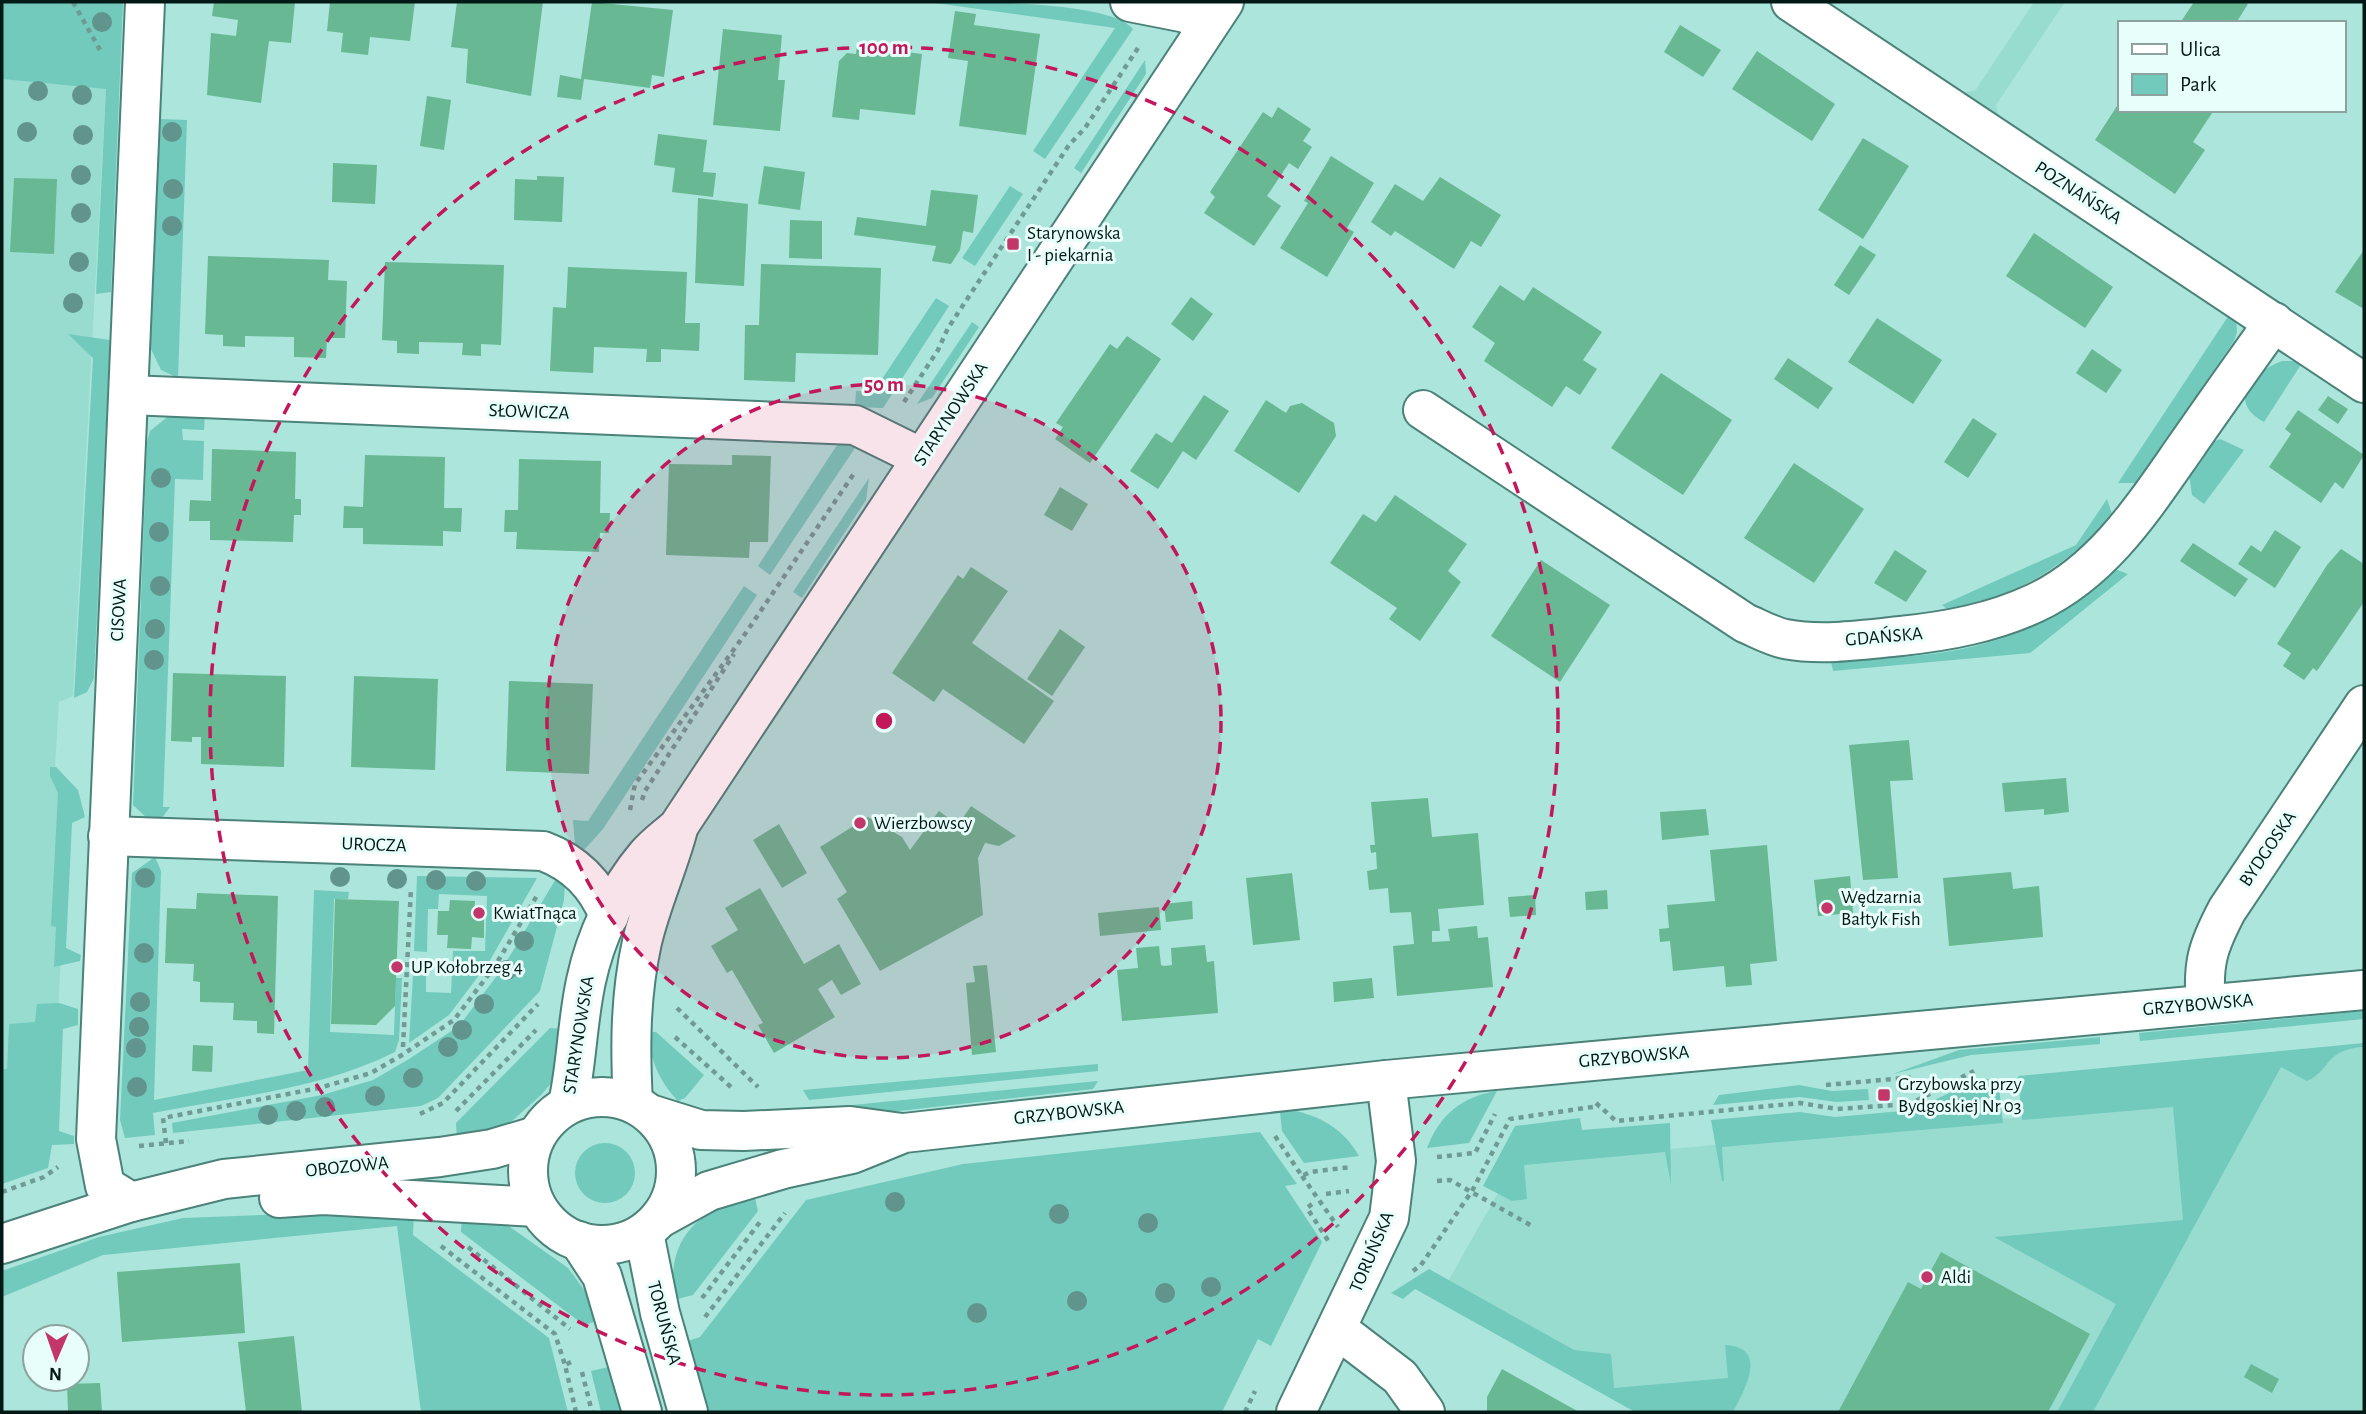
<svg xmlns="http://www.w3.org/2000/svg" width="2366" height="1414" viewBox="0 0 2366 1414" font-family="'Alegreya Sans',sans-serif">
<style>
.built{fill:#98dcd0}
.green{fill:#72cabc}
.building{fill:#67b893}
.lines{fill:none;stroke-linecap:round;stroke-linejoin:round}
.minor-casing{stroke:#4b8279;stroke-width:42}
.path{stroke:#6f9b94;stroke-width:4.5;stroke-dasharray:5 5;stroke-linecap:butt}
.minor{stroke:#fff;stroke-width:38}
.tree{fill:#61948c}
.ring{fill:none;stroke:#c2185b;stroke-width:3.5;stroke-dasharray:12 9}
.poi-dot{fill:#c2366a;stroke:#e8fefa;stroke-width:2.5}
.labels{text-anchor:middle;dominant-baseline:central;stroke-width:6;stroke-linejoin:round;paint-order:stroke}
.street-label{font-size:19px;fill:#031916;stroke:#e8fefa}
.poi-label{font-size:19px;fill:#031916;stroke:#e8fefa;text-anchor:start}
.centre{fill:#c2185b;stroke:#e8fefa;stroke-width:3.5}
.ring-label{font-size:21px;text-anchor:middle;font-weight:bold;fill:#c2185b;stroke:#e8fefa;stroke-width:6;stroke-linejoin:round;paint-order:stroke}
</style>
<rect width="100%" height="100%" fill="#ace5db"/>
<g class="built">
<polygon points="2034,2 2065,2 1996,105 2000,123 1955,93 1975,91"/>
<polygon points="2,79 106,88 73,696 59,702 55,768 69,782 52,1145 2,1173"/>
<polygon points="2364,1047 2364,1412 1648,1412 1442,1292 1515,1163 2022,1117 2273,1061 2314,1077 2336,1054 2350,1048"/>
</g>
<g class="green">
<polygon points="2,2 123,2 111,292 96,294 106,89 2,79"/>
<path d="M928,2c40,0 182,-2 205,27l-88,130 -12,-8 82,-123z"/>
<polygon points="1145,60 1146,74 1081,173 1074,168"/>
<polygon points="160,119 187,120 178,378 161,370 150,347"/>
<polygon points="1010,186 1023,194 975,266 962,258"/>
<polygon points="936,298 949,306 883,408 855,407 856,391 874,391"/>
<polygon points="2229,315 2236,317 2237,332 2234,341 2136,483 2118,483"/>
<polygon points="972,322 979,327 932,398 917,404"/>
<polygon points="68,334 110,340 94,678 87,692 74,698 93,358"/>
<path d="M2282,361h16l66,39v5l-62,-42 -38,59c-38,-20 -12,-50 18,-61z"/>
<polygon points="171,414 205,414 204,430 182,429 183,440 204,441 203,480 175,479 163,807 170,807 159,822 148,819 133,805 147,442 150,431"/>
<polygon points="841,439 855,448 770,575 758,566"/>
<polygon points="2220,439 2244,450 2204,504 2192,495 2189,474 2211,443"/>
<polygon points="869,478 866,500 802,598 793,592"/>
<path d="M2107,499l6,18c-50,50 -93,77 -162,95l-9,-7 134,-60z"/>
<path d="M2115,569l13,5 -98,79 -197,18 -2,-10c69,-4 142,-4 204,-37 28,-15 54,-37 80,-55z"/>
<polygon points="744,586 757,595 603,829 583,851 575,845 573,820 588,821"/>
<polygon points="50,767 56,767 78,790 85,817 72,823 66,948 81,955 80,961 54,967 56,927 51,926 58,793 50,776"/>
<path d="M155,857l6,14 -7,229 154,-30 6,-180 35,2 -1,7h-14l-4,133 64,3 2,-57h6l-3,62 -4,12c-73,37 -162,45 -242,61l2,22 -30,3 -5,-18 12,-247z"/>
<polygon points="417,876 537,878 489,962 449,1015 409,1043 413,976 426,975 426,992 451,993 453,951 485,951 487,896 439,894 438,909 428,909 427,952 414,951"/>
<polygon points="557,877 565,882 564,900 540,991 438,1098 421,1106 173,1133 172,1123 322,1095 373,1080 409,1059 459,1026 502,969"/>
<polygon points="59,1003 78,1009 78,1025 63,1029 59,1131 74,1136 74,1144 52,1145 48,1168 2,1184 2,1069 7,1069 9,1024 35,1022 37,1004"/>
<polygon points="2364,1011 2364,1019 2140,1041 2139,1033"/>
<polygon points="550,1028 566,1029 554,1080 541,1095 512,1121 494,1130 457,1138 456,1123"/>
<path d="M647,1032h9l48,43 -19,23 -7,3c-20,-21 -27,-41 -31,-69z"/>
<polygon points="2100,1037 2100,1044 1971,1055 1893,1074 1959,1050"/>
<path d="M2364,1043v4c-40,2 -33,24 -57,34l-26,-14 -188,345h-36l59,-108 -122,-67 189,-17 -10,-113 -151,13 -4,-44z"/>
<polygon points="1098,1064 1098,1071 809,1100 803,1090"/>
<polygon points="1998,1078 2003,1123 1722,1147 1724,1181 1722,1181 1711,1120 1800,1112 1835,1117 1913,1110 1977,1080"/>
<polygon points="1098,1081 1093,1089 846,1117 791,1111"/>
<polygon points="1799,1085 1832,1091 1868,1089 1869,1100 1836,1102 1800,1097 1713,1105 1719,1095"/>
<path d="M1497,1091l-28,52 -42,5c12,-33 36,-52 70,-57z"/>
<path d="M1296,1111c28,7 48,19 63,45l-55,7 -22,-32 -2,-19z"/>
<polygon points="1580,1118 1582,1130 1670,1123 1671,1185 1665,1152 1524,1165 1527,1199 1512,1201 1483,1186 1515,1126"/>
<polygon points="1260,1132 1297,1184 1285,1186 1322,1242 1271,1346 1258,1339 1222,1412 706,1412 685,1342 700,1337 806,1200 963,1164"/>
<circle cx="605" cy="1173" r="30"/>
<path d="M754,1194l4,17 -65,84 -19,5c-8,-64 23,-88 80,-106z"/>
<polygon points="364,1211 414,1212 413,1235 549,1338 568,1412 421,1412 397,1226 103,1255 2,1297 2,1271 99,1237 183,1218"/>
<polygon points="462,1214 503,1222 568,1268 588,1295 600,1320 584,1325 461,1232"/>
<path d="M1429,1269l145,81 37,4 3,34 114,-10 -3,-33c45,2 19,46 8,67h-98l-220,-123 -12,10 -12,-6z"/>
<polygon points="613,1366 623,1412 601,1412 591,1371"/>
</g>
<g class="building">
<polygon points="214,2 295,2 291,43 269,41 261,103 207,95 211,33 236,36 238,20 212,16"/>
<polygon points="330,2 415,2 410,41 370,37 368,55 341,52 343,33 327,31"/>
<polygon points="457,2 543,2 531,96 466,83 468,49 451,47"/>
<polygon points="592,2 673,10 664,77 652,75 650,88 584,79 581,100 557,97 560,75 581,79"/>
<polygon points="2194,2 2244,2 2248,4 2236,23 2180,23"/>
<polygon points="955,11 976,14 974,25 1040,34 1026,135 959,126 968,61 948,58"/>
<polygon points="1680,25 1721,50 1703,77 1664,52"/>
<polygon points="723,29 782,35 778,80 785,80 780,131 713,125"/>
<polygon points="857,46 922,54 915,115 860,109 859,120 832,117 839,61 847,53 856,54"/>
<polygon points="1757,51 1835,104 1812,141 1732,89"/>
<polygon points="427,96 451,100 444,150 420,146"/>
<polygon points="2119,103 2119,110 2214,110 2193,142 2205,150 2175,194 2095,140"/>
<polygon points="1278,107 1311,129 1303,141 1312,147 1298,169 1289,163 1267,196 1281,206 1254,246 1204,213 1215,197 1210,192 1263,112 1272,118"/>
<polygon points="658,134 707,140 703,172 716,173 713,197 672,192 675,168 654,165"/>
<polygon points="1863,138 1909,166 1863,239 1818,210"/>
<polygon points="1331,156 1374,183 1347,228 1354,232 1327,277 1280,248 1308,203 1304,201"/>
<polygon points="333,163 377,165 375,204 332,202"/>
<polygon points="764,166 805,172 800,210 758,204"/>
<polygon points="537,176 564,177 562,222 514,220 515,179 537,180"/>
<polygon points="1440,177 1501,215 1481,247 1471,241 1454,269 1395,231 1391,236 1371,222 1395,184 1423,201"/>
<polygon points="14,178 57,179 54,254 10,252"/>
<polygon points="931,190 978,195 973,233 963,231 960,250 951,264 932,261 936,246 854,235 857,217 926,226"/>
<polygon points="698,198 748,204 744,286 695,283"/>
<polygon points="790,220 822,221 822,259 789,258"/>
<polygon points="2034,233 2113,287 2085,328 2006,276"/>
<polygon points="1860,245 1876,255 1849,295 1834,285"/>
<polygon points="2364,250 2364,309 2335,292"/>
<polygon points="208,256 329,260 328,280 347,281 345,338 327,338 326,358 294,357 294,337 245,336 245,347 223,346 223,335 205,334"/>
<polygon points="385,262 504,265 501,345 481,344 481,356 462,355 463,343 419,342 419,354 397,353 397,341 382,340"/>
<polygon points="761,264 881,268 878,355 796,353 795,382 744,380 745,325 759,325"/>
<polygon points="568,267 687,272 685,323 700,323 699,351 661,349 661,362 646,362 647,349 594,347 593,373 550,371 553,307 566,308"/>
<polygon points="1500,285 1524,301 1533,287 1602,332 1583,360 1597,369 1580,395 1566,386 1552,407 1484,361 1495,343 1472,327"/>
<polygon points="1191,297 1213,314 1193,341 1171,324"/>
<polygon points="1877,318 1942,360 1913,404 1848,362"/>
<polygon points="1127,336 1161,359 1090,463 1055,439 1063,427 1056,423 1110,344 1117,349"/>
<polygon points="2092,349 2122,370 2106,393 2076,373"/>
<polygon points="1788,358 1833,388 1818,409 1774,379"/>
<polygon points="1661,373 1732,420 1683,495 1611,448"/>
<polygon points="1204,395 1229,411 1196,460 1183,451 1158,489 1130,471 1156,433 1172,443"/>
<polygon points="2328,396 2348,409 2338,424 2318,410"/>
<polygon points="1266,400 1286,413 1290,406 1302,403 1334,423 1336,436 1299,493 1234,451"/>
<polygon points="2298,410 2364,455 2343,489 2335,482 2321,503 2269,467 2291,434 2285,429"/>
<polygon points="1973,418 1997,434 1968,478 1944,462"/>
<polygon points="212,449 296,452 295,499 301,499 301,515 294,515 293,542 210,540 210,521 189,521 190,500 211,501"/>
<polygon points="365,455 445,457 444,508 462,508 461,532 443,531 443,546 363,544 363,528 343,528 344,506 363,507"/>
<polygon points="732,455 771,456 768,542 750,542 749,558 666,555 669,464 732,465"/>
<polygon points="519,459 601,461 600,513 610,513 609,533 600,533 599,552 516,549 517,532 504,532 505,510 518,510"/>
<polygon points="1794,463 1864,509 1814,583 1744,538"/>
<polygon points="1060,487 1088,504 1072,531 1044,515"/>
<polygon points="1395,495 1467,544 1448,571 1461,582 1420,641 1389,619 1397,608 1330,563 1363,514 1376,522"/>
<polygon points="2275,530 2301,547 2275,588 2238,564 2251,545 2261,552"/>
<polygon points="2193,543 2248,579 2235,597 2180,561"/>
<polygon points="2341,549 2364,564 2364,602 2317,671 2313,668 2304,680 2283,666 2291,653 2277,644 2327,565"/>
<polygon points="1895,550 1927,571 1906,602 1874,583"/>
<polygon points="1541,560 1610,605 1560,682 1491,636"/>
<polygon points="971,567 1008,591 972,643 1054,701 1024,744 943,689 934,702 892,673 958,575 963,579"/>
<polygon points="1060,629 1085,647 1052,696 1027,679"/>
<polygon points="173,673 286,676 284,767 201,764 201,737 192,737 192,742 171,741"/>
<polygon points="354,676 438,679 435,770 351,767"/>
<polygon points="509,681 593,684 589,774 506,771"/>
<polygon points="1909,740 1913,780 1890,781 1898,878 1863,880 1849,745"/>
<polygon points="2066,778 2069,812 2044,815 2044,809 2005,812 2002,783"/>
<polygon points="1428,798 1432,837 1478,833 1484,905 1438,909 1440,931 1432,931 1432,942 1450,941 1448,929 1477,926 1478,938 1488,937 1493,987 1397,996 1393,946 1414,944 1411,912 1390,913 1388,888 1369,890 1367,871 1377,869 1376,852 1371,853 1370,845 1375,845 1371,802"/>
<polygon points="971,806 1016,836 999,846 985,843 978,858 983,915 880,971 837,899 847,892 820,847 868,817 902,837 910,850 939,811 958,825"/>
<polygon points="1706,809 1709,835 1662,840 1660,812"/>
<polygon points="779,824 807,873 782,888 753,840"/>
<polygon points="1767,845 1777,961 1750,964 1752,985 1726,987 1724,966 1673,971 1670,941 1660,942 1659,929 1669,928 1667,905 1715,901 1710,850"/>
<polygon points="2011,872 2013,889 2039,886 2043,937 1949,946 1943,878"/>
<polygon points="1292,873 1300,940 1253,945 1246,878"/>
<polygon points="1850,876 1853,913 1818,916 1814,880"/>
<polygon points="760,888 804,964 839,944 861,984 841,995 832,980 818,989 835,1017 774,1053 758,1025 763,1023 732,970 727,973 711,946 738,930 725,908"/>
<polygon points="1607,890 1608,909 1586,910 1585,892"/>
<polygon points="197,893 278,896 274,1034 257,1033 257,1021 233,1020 234,1003 200,1002 200,982 193,981 194,964 165,963 167,908 196,909"/>
<polygon points="1535,895 1536,915 1510,917 1508,897"/>
<polygon points="335,899 399,901 395,1006 376,1025 331,1024"/>
<polygon points="450,900 475,901 474,913 484,913 484,938 472,937 471,949 447,948 448,935 437,935 438,911 449,911"/>
<polygon points="1192,901 1193,919 1166,922 1164,904"/>
<polygon points="1159,907 1161,930 1100,936 1098,913"/>
<polygon points="1205,945 1207,962 1214,961 1218,1013 1122,1021 1117,970 1138,968 1136,948 1159,946 1161,965 1164,966 1172,965 1171,948"/>
<polygon points="987,965 996,1052 972,1055 966,983 975,982 973,966"/>
<polygon points="1372,978 1374,998 1334,1002 1333,982"/>
<polygon points="193,1045 213,1046 212,1072 192,1071"/>
<polygon points="1941,1252 2090,1334 2048,1412 1838,1412 1908,1282 1921,1289"/>
<polygon points="240,1263 245,1333 122,1342 117,1272"/>
<polygon points="294,1336 302,1412 246,1412 238,1342"/>
<polygon points="2251,1364 2279,1379 2272,1393 2244,1377"/>
<polygon points="1502,1369 1579,1412 1487,1412 1487,1397"/>
<polygon points="100,1383 102,1412 68,1412 67,1384"/>
</g>
<g class="lines">
<defs>
<g id="minor">
<polyline points="1130,2 1186,13 1208,25"/>
<polyline points="1791,2 2364,383"/>
<polyline points="129,395 855,425 922,458"/>
<path d="M1423,410l322,213c12,5 26,13 40,16 37,7 78,1 116,-3 47,-5 91,-13 134,-33 68,-32 108,-95 150,-155 29,-42 59,-84 89,-126"/>
<path d="M108,836l435,15c32,12 53,33 66,65"/>
<path d="M2206,1004c-4,-40 2,-58 21,-94l137,-205"/>
<circle cx="602" cy="1171" r="74"/>
<path d="M633,1103c-3,-55 -3,-107 9,-161 9,-39 26,-75 36,-113"/>
<path d="M568,1104c9,-41 9,-82 18,-123 9,-43 31,-91 60,-125 9,-11 22,-20 32,-29l546,-825"/>
<polyline points="653,1115 701,1130 744,1131 850,1126 902,1133"/>
<polyline points="279,1198 323,1195 537,1207"/>
<polyline points="131,1202 105,1186 96,1139 145,2"/>
<polyline points="660,1218 709,1191 783,1169 852,1154 904,1133 1386,1080 2364,990"/>
<polyline points="644,1233 660,1313 688,1412"/>
<polyline points="579,1241 602,1276 642,1412"/>
<polyline points="2,1244 131,1202 224,1179 440,1157 492,1149 536,1136"/>
<polyline points="1337,1329 1400,1377 1425,1412"/>
<polyline points="1296,1412 1389,1218 1396,1161 1386,1080"/>
</g>
</defs>
<use href="#minor" class="minor-casing"/>
<g class="path">
<polyline points="73,2 100,50"/>
<polyline points="904,402 938,350 948,328 1069,145 1085,128 1138,48"/>
<polyline points="642,800 645,791 734,654"/>
<polyline points="630,810 635,784 743,637 855,472"/>
<polyline points="677,1008 758,1087"/>
<polyline points="675,1037 731,1087"/>
<polyline points="403,1047 411,888"/>
<polyline points="1826,1085 1915,1077"/>
<polyline points="1596,1103 1616,1121 1800,1103 1837,1109 1910,1104 1974,1071"/>
<polyline points="456,1111 536,1030"/>
<polyline points="420,1114 443,1103 538,1004"/>
<polyline points="1275,1136 1302,1176 1310,1172 1351,1167"/>
<polyline points="166,1143 163,1118 319,1088 371,1073 402,1055 454,1020 495,966 538,894"/>
<polyline points="139,1146 189,1141"/>
<polyline points="1437,1157 1475,1153 1495,1114"/>
<polyline points="1302,1176 1338,1227"/>
<polyline points="1437,1181 1450,1180 1532,1226"/>
<polyline points="2,1192 44,1177 58,1167"/>
<polyline points="1326,1194 1349,1191"/>
<polyline points="1312,1204 1307,1208 1329,1242"/>
<polyline points="441,1246 555,1334 565,1365"/>
<polyline points="468,1247 570,1329"/>
<polyline points="1413,1271 1421,1265 1472,1191 1510,1119 1599,1106"/>
<polyline points="702,1298 760,1222"/>
<polyline points="705,1317 785,1213"/>
<polyline points="571,1362 565,1365 576,1412"/>
<polyline points="582,1372 592,1412"/>
<polyline points="1245,1412 1255,1391"/>
</g>
<use href="#minor" class="minor"/>
</g>
<g class="tree">
<circle cx="102" cy="22" r="10"/>
<circle cx="38" cy="91" r="10"/>
<circle cx="82" cy="95" r="10"/>
<circle cx="27" cy="132" r="10"/>
<circle cx="172" cy="132" r="10"/>
<circle cx="83" cy="135" r="10"/>
<circle cx="81" cy="175" r="10"/>
<circle cx="173" cy="189" r="10"/>
<circle cx="81" cy="213" r="10"/>
<circle cx="172" cy="226" r="10"/>
<circle cx="79" cy="262" r="10"/>
<circle cx="73" cy="303" r="10"/>
<circle cx="161" cy="478" r="10"/>
<circle cx="159" cy="532" r="10"/>
<circle cx="160" cy="586" r="10"/>
<circle cx="155" cy="629" r="10"/>
<circle cx="154" cy="660" r="10"/>
<circle cx="340" cy="877" r="10"/>
<circle cx="145" cy="878" r="10"/>
<circle cx="397" cy="879" r="10"/>
<circle cx="436" cy="880" r="10"/>
<circle cx="476" cy="881" r="10"/>
<circle cx="524" cy="941" r="10"/>
<circle cx="144" cy="953" r="10"/>
<circle cx="507" cy="970" r="10"/>
<circle cx="140" cy="1002" r="10"/>
<circle cx="484" cy="1004" r="10"/>
<circle cx="139" cy="1027" r="10"/>
<circle cx="462" cy="1030" r="10"/>
<circle cx="448" cy="1047" r="10"/>
<circle cx="136" cy="1048" r="10"/>
<circle cx="413" cy="1078" r="10"/>
<circle cx="137" cy="1087" r="10"/>
<circle cx="375" cy="1096" r="10"/>
<circle cx="325" cy="1107" r="10"/>
<circle cx="296" cy="1111" r="10"/>
<circle cx="268" cy="1115" r="10"/>
<circle cx="895" cy="1202" r="10"/>
<circle cx="1059" cy="1214" r="10"/>
<circle cx="1148" cy="1223" r="10"/>
<circle cx="1211" cy="1287" r="10"/>
<circle cx="1165" cy="1293" r="10"/>
<circle cx="1077" cy="1301" r="10"/>
<circle cx="977" cy="1313" r="10"/>
</g>
<circle cx="884" cy="721" r="337" fill="#c2185b" fill-opacity=".12"/>
<g class="ring">
<circle cx="884" cy="721" r="337"/>
<circle cx="884" cy="721" r="674"/>
</g>
<g class="poi-dot">
<rect x="1006" y="237" width="14" height="14" rx="3.5"/>
<circle cx="860" cy="823" r="7"/>
<circle cx="1827" cy="908" r="7"/>
<circle cx="479" cy="913" r="7"/>
<circle cx="397" cy="967" r="7"/>
<rect x="1877" y="1088" width="14" height="14" rx="3.5"/>
<circle cx="1927" cy="1277" r="7"/>
</g>
<g class="labels">
<g class="street-label">
<text transform="translate(2078 193) rotate(33)">POZNAŃSKA</text>
<text transform="translate(529 412) rotate(2)">SŁOWICZA</text>
<text transform="translate(951 414) rotate(-57)">STARYNOWSKA</text>
<text transform="translate(119 610) rotate(-87)">CISOWA</text>
<text transform="translate(1884 637) rotate(-5)">GDAŃSKA</text>
<text transform="translate(374 845) rotate(2)">UROCZA</text>
<text transform="translate(2268 849) rotate(-56)">BYDGOSKA</text>
<text transform="translate(2198 1005) rotate(-5)">GRZYBOWSKA</text>
<text transform="translate(579 1035) rotate(-81)">STARYNOWSKA</text>
<text transform="translate(1634 1057) rotate(-5)">GRZYBOWSKA</text>
<text transform="translate(1069 1113) rotate(-6)">GRZYBOWSKA</text>
<text transform="translate(347 1167) rotate(-6)">OBOZOWA</text>
<text transform="translate(1372 1252) rotate(-67)">TORUŃSKA</text>
<text transform="translate(664 1323) rotate(75)">TORUŃSKA</text>
</g>
<g class="poi-label">
<text x="1027" y="233">Starynowska<tspan x="1027" dy="22">I - piekarnia</tspan></text>
<text x="874" y="823">Wierzbowscy</text>
<text x="1841" y="897">Wędzarnia<tspan x="1841" dy="22">Bałtyk Fish</tspan></text>
<text x="493" y="913">KwiatTnąca</text>
<text x="411" y="967">UP Kołobrzeg 4</text>
<text x="1898" y="1084">Grzybowska przy<tspan x="1898" dy="22">Bydgoskiej Nr 03</tspan></text>
<text x="1941" y="1277">Aldi</text>
</g>
</g>
<circle cx="884" cy="721" r="10" class="centre"/>
<g class="ring-label">
<text x="884" y="54">100 m</text>
<text x="884" y="391">50 m</text>
</g>
<rect width="2366" height="1414" fill="none" stroke="#031916" stroke-width="7"/>
<rect x="2118" y="21" width="228" height="91" fill="#e8fefa" stroke="#8ca29f" stroke-width="2"/>
<rect x="2132" y="44" width="35" height="10" fill="#ffffff" stroke="#8ca29f" stroke-width="2"/>
<text x="2180" y="56" font-size="21" fill="#031916">Ulica</text>
<rect x="2132" y="74" width="35" height="21" fill="#72cabc" stroke="#8ca29f" stroke-width="2"/>
<text x="2180" y="91" font-size="21" fill="#031916">Park</text>
<g transform="translate(56 1358) rotate(182)"><circle r="33" fill="#e8fefa" stroke="#8ca29f" stroke-width="2"/>
<path d="M0-5L12 26L0 18L-12 26Z" fill="#c2366a"/>
<text y="-10" font-size="19" font-weight="bold" text-anchor="middle" fill="#031916">N</text>
</g>
</svg>
